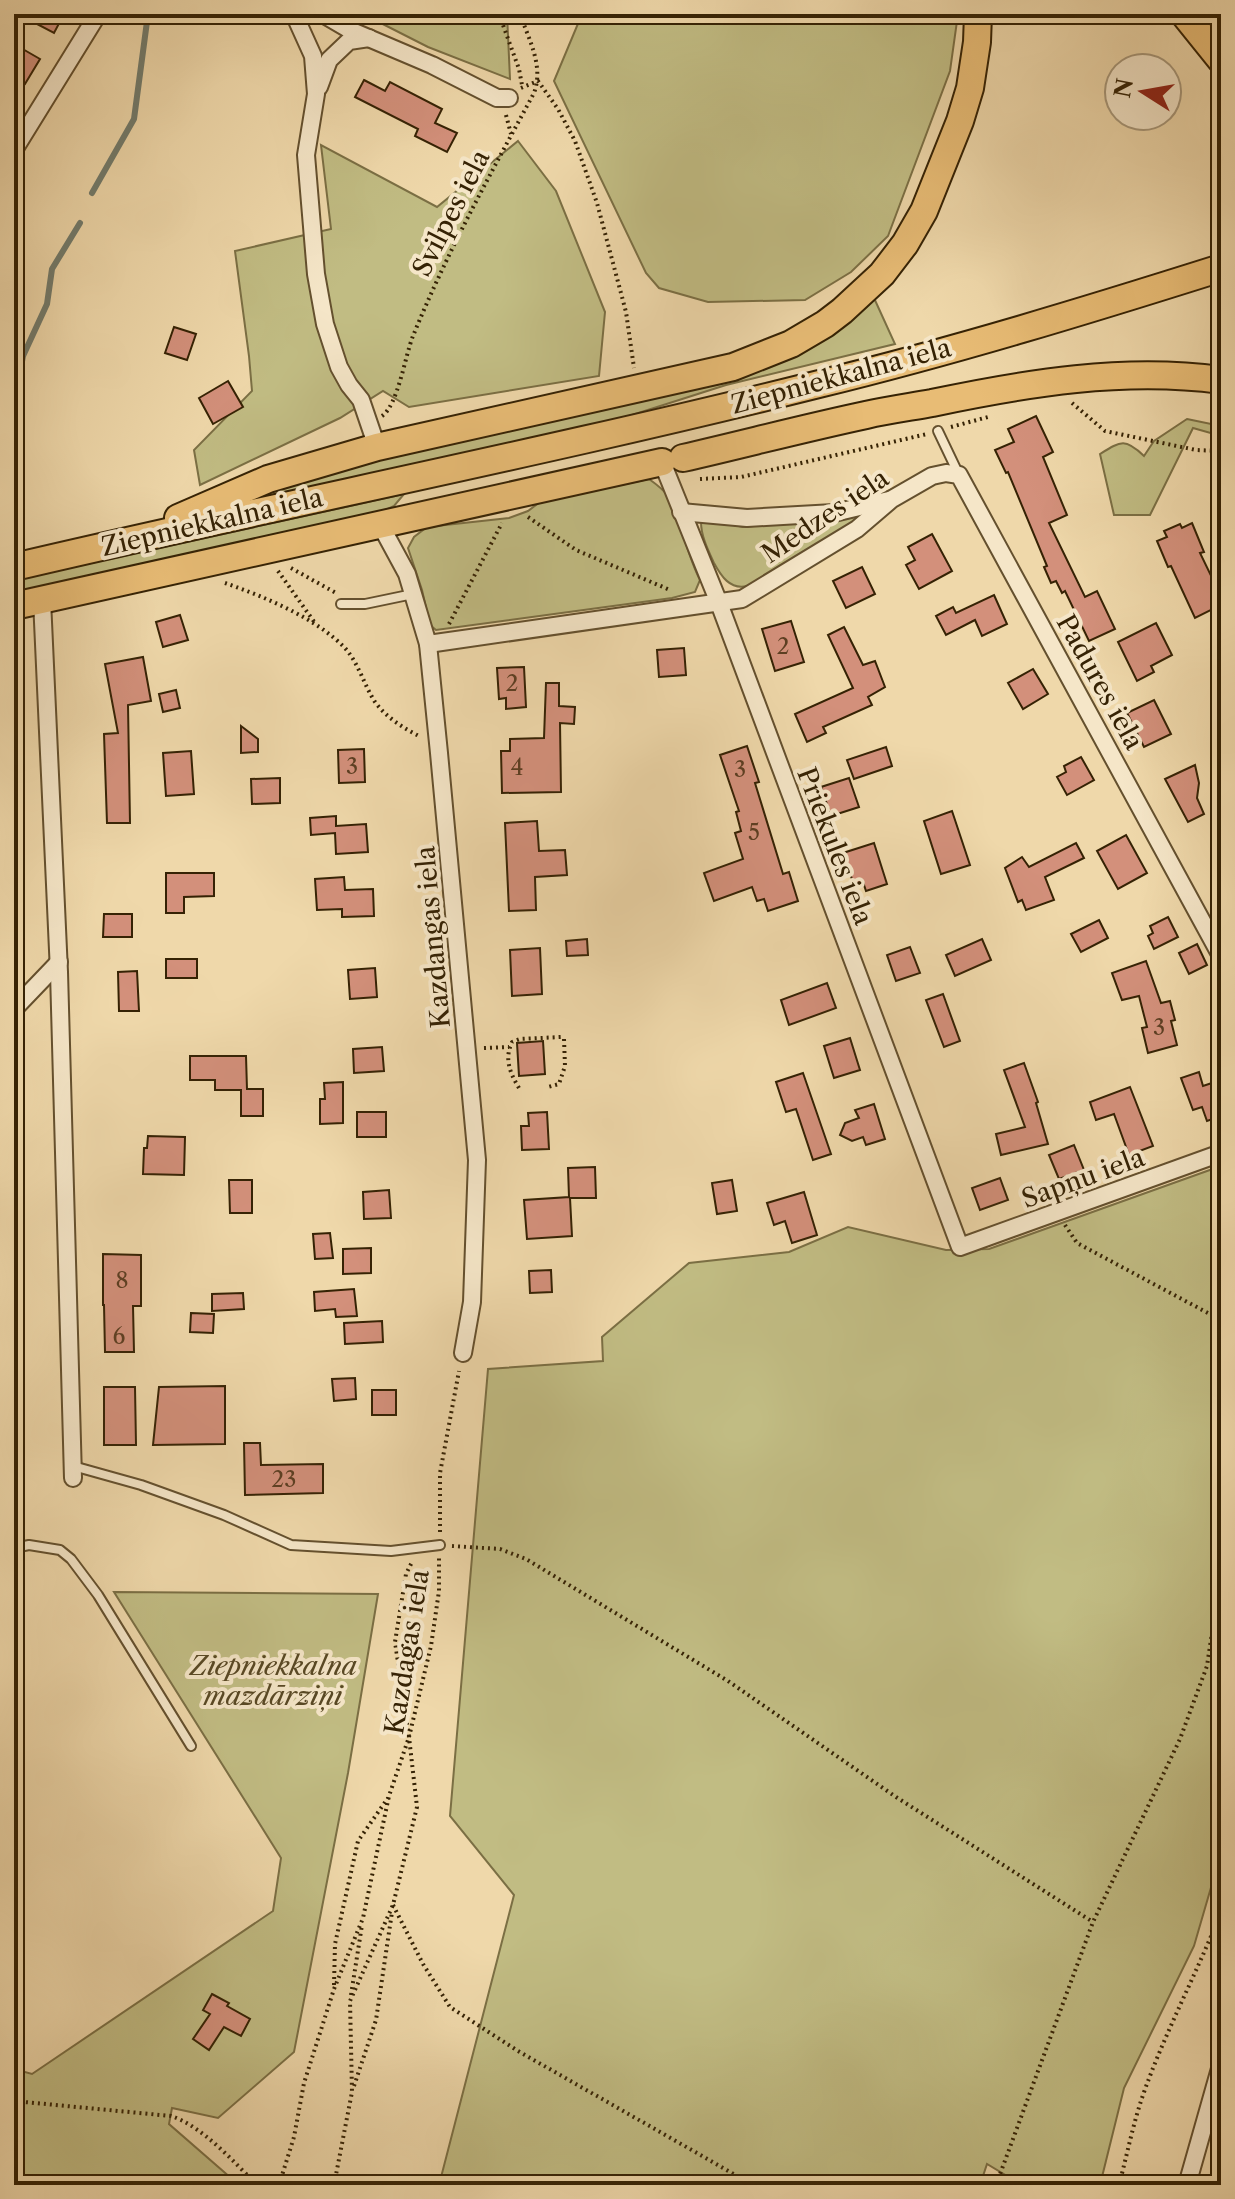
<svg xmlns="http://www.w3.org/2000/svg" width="1235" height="2199" viewBox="0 0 1235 2199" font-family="'Libre Caslon Text',serif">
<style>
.green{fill:#c1bc83;stroke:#7b6f44;stroke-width:2}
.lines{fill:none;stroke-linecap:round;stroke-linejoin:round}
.stream{stroke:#737c6d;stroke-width:6}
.building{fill:#d3907b;stroke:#352204;stroke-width:2}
.service-casing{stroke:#64502e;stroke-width:12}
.minor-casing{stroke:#64502e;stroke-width:20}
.trunk-casing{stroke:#352204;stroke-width:30}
.path{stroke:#352204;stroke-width:4;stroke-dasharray:2 4;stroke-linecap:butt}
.service{stroke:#f5e6c8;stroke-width:8}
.minor{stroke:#f5e6c8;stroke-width:16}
.trunk{stroke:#e8bc75;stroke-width:26}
.labels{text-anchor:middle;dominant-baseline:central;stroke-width:8;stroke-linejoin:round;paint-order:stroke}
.number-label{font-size:22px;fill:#5c3e22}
.street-label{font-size:26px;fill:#352204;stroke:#f5e6c8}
.park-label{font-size:26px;font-style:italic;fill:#584824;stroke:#f5e6c8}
</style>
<rect width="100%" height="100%" fill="#efd8aa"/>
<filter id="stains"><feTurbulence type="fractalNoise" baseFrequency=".0025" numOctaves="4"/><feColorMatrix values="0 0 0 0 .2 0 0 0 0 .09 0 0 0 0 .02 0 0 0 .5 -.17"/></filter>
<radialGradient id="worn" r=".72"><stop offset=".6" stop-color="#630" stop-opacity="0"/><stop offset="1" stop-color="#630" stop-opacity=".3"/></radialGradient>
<g class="green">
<polygon points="363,14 507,14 510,79 428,47"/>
<polygon points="582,14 958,14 950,71 888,236 851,272 805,300 708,302 659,288 646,273 554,81"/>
<polygon points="518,141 556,191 605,312 599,376 409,407 383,391 340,418 200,485 194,450 252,391 249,356 235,251 331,229 321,145 437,207"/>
<polygon points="874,298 895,344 726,385 607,423 248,504 246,498 391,453 689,388"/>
<path d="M1187,419l34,7v10l-28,-8 -43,87h-36l-14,-61c21,-13 25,-16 44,2l10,-15z"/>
<path d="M649,479c7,5 14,10 19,17 14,26 18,57 32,84l-5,12 -23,6 -236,32 -6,-5 -8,-35 -14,-42 6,-11 13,-10 82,-9 19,-7 12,-9z"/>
<polygon points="404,494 394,506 381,512 14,593 14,580"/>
<path d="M860,516c-22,17 -88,66 -113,70 -17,4 -26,-10 -33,-23 -6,-13 -13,-27 -13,-41l9,-2 33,7z"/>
<polygon points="1221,1166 1221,1853 1194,1946 1124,2088 1100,2185 1022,2185 987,2164 980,2185 439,2185 514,1895 450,1816 488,1369 603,1361 602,1337 689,1263 789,1252 848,1227 946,1250 989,1249"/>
<polygon points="114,1592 378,1594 348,1773 294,2052 218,2118 172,2108 169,2124 239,2185 14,2185 14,2069 32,2074 273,1911 281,1858"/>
</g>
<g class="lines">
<g class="stream">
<polyline points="92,193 134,119 148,14"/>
<polyline points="17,389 23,356 47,304 52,269 80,223"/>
</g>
</g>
<g class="building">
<polygon points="18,14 64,14 54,33"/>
<polygon points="14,44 40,59 25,84 14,78"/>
<polygon points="364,80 385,91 390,82 442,109 435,123 457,133 447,152 415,136 418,129 355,97"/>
<polygon points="174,327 196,334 187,360 165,353"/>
<polygon points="228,381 243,407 213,424 199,398"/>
<polygon points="1036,416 1053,452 1043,457 1067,515 1049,523 1085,597 1097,591 1115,629 1089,641 1065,591 1062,593 1056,581 1051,583 1044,567 1047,566 1008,472 1006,473 995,450 1014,442 1008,429"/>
<polygon points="1192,523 1204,552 1200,553 1216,586 1221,584 1221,605 1195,618 1171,566 1168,567 1157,541 1167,537 1164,531 1180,524 1182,528"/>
<polygon points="932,534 952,571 919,589 906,565 915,560 908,547"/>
<polygon points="862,567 875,594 846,608 833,581"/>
<polygon points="994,595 1007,624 982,636 975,620 946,635 936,616 953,607 956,613"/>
<polygon points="180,615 188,640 163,647 156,622"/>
<polygon points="791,621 804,662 775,671 762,629"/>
<polygon points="1156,623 1172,655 1151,666 1154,672 1137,681 1118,642"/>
<polygon points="844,627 863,665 875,661 885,687 868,697 872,705 823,727 826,733 807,742 795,714 853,688 828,635"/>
<polygon points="684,648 686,675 659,677 657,650"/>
<polygon points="143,657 151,701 128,705 130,823 107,823 104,734 118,733 105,664"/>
<polygon points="524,667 526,707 506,709 506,698 499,699 497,668"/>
<polygon points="1033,669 1048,694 1023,709 1008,683"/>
<polygon points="546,683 559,683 559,706 575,707 574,724 560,723 561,792 502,793 501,751 510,751 510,739 544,738"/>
<polygon points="176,690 180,708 163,712 159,694"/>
<polygon points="1154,700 1171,734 1144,747 1127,713"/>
<polygon points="241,726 258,739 258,752 241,753"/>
<polygon points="747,746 759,782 755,783 783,874 789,872 798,901 768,911 764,899 757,901 752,887 714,901 704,873 743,859 735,833 741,831 736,812 739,811 720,755"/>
<polygon points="886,747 892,766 854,779 847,760"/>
<polygon points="364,749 365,782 339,783 338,750"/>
<polygon points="191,751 194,794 166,796 163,753"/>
<polygon points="1081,757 1094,780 1067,795 1057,777 1066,772 1064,766"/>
<polygon points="1195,765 1199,783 1197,798 1204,814 1188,822 1165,779"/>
<polygon points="280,778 280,803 252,804 251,779"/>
<polygon points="849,778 859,807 831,816 821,787"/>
<polygon points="952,811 970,865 941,874 924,821"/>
<polygon points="336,816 336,826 366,824 368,852 336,854 335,833 311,835 310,818"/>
<polygon points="537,821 539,851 565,850 567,875 535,877 536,910 509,911 505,823"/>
<polygon points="1126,835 1147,873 1118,889 1097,851"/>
<polygon points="874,843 887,884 866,891 863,882 854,885 843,853"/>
<polygon points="1076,843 1084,858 1045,877 1054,900 1026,910 1022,900 1018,902 1005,868 1022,857 1029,867"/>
<polygon points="166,873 214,873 214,896 184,897 184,913 166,913"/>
<polygon points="344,877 345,890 373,889 374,916 342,917 342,909 317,910 315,879"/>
<polygon points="104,914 132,914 132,937 103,937"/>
<polygon points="1168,917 1178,937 1154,949 1148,936 1153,933 1150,926"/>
<polygon points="1099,920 1108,938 1081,952 1071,934"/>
<polygon points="587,939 588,955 567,956 566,941"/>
<polygon points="982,939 991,960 955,976 946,955"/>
<polygon points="1197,944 1207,965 1189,974 1179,953"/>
<polygon points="910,947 920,973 896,981 887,955"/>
<polygon points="540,948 542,994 512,996 510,950"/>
<rect x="166" y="959" width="31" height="19"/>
<polygon points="1146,961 1161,1003 1170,1001 1175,1020 1171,1021 1177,1045 1148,1053 1142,1028 1147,1027 1139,996 1122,1000 1112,973"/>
<polygon points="375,968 377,997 350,999 348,970"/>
<polygon points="137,971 139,1011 119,1011 118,972"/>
<polygon points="827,983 836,1008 789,1025 781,1000"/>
<polygon points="943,994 960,1041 944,1047 926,1000"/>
<polygon points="850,1038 860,1070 834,1078 824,1046"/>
<polygon points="543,1041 545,1074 519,1076 517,1043"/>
<polygon points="382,1047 384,1071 354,1073 353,1049"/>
<polygon points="190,1056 246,1056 247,1089 263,1089 263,1116 241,1116 241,1090 215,1090 215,1080 190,1080"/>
<polygon points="1024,1063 1038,1102 1036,1103 1048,1144 1001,1155 996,1134 1025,1127 1004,1070"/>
<polygon points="1199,1072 1203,1086 1221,1080 1221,1116 1207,1121 1202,1107 1193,1110 1181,1078"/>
<polygon points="803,1073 831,1154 813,1160 796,1109 786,1112 776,1082"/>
<polygon points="343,1082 343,1123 320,1124 320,1099 325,1099 324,1083"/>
<polygon points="1130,1087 1153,1146 1129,1155 1114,1114 1096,1120 1090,1102"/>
<polygon points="874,1104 885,1139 866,1145 863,1137 852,1141 840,1135 845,1123 859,1118 855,1110"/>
<rect x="357" y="1112" width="29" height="25"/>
<polygon points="547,1112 549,1149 522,1150 521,1126 529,1126 528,1113"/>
<polygon points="148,1136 185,1137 184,1175 143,1174 144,1148 147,1148"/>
<polygon points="1074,1145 1084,1170 1059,1179 1049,1155"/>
<polygon points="595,1167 596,1198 570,1198 572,1236 527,1239 524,1200 569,1197 568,1168"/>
<polygon points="1000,1178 1008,1200 980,1210 972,1188"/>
<polygon points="229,1180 252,1180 252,1213 230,1213"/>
<polygon points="732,1180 737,1211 717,1214 712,1183"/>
<polygon points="389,1190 391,1218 364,1219 363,1192"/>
<polygon points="804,1192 817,1235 792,1243 785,1221 774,1225 767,1203"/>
<polygon points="330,1233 333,1258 315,1259 313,1234"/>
<polygon points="371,1248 371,1273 343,1274 343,1249"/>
<polygon points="103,1254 141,1255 141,1306 133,1306 134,1352 105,1352 104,1305 103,1305"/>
<polygon points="551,1270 552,1292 530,1293 529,1271"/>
<polygon points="354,1289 357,1316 336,1317 335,1309 315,1311 314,1292"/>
<polygon points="243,1293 244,1309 212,1311 212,1294"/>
<polygon points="191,1313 214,1314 213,1333 190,1332"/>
<polygon points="382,1321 383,1342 345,1344 344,1323"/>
<polygon points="355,1378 356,1399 334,1401 332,1379"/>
<polygon points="225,1386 225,1444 153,1445 159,1387"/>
<polygon points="104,1387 135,1387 136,1445 104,1445"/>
<rect x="372" y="1390" width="24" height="25"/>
<polygon points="244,1443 260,1443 261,1465 323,1464 323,1493 245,1495"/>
<polygon points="212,1994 229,2003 227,2006 250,2019 241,2036 224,2027 209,2050 193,2039 210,2014 203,2010"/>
</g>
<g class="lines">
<defs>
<g id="service">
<polyline points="938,431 959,475"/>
<polyline points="341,604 365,604 413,594"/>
<polyline points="73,1466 141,1485 224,1515 291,1545 391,1551 440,1545"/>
<polyline points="14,1548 29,1545 60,1550 71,1559 98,1595 191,1746"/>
</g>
<g id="minor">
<polyline points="294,14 313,56 316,94 306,155 316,274 325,324 339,367 349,385 361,400 377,447"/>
<polyline points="323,14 352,31 432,65 497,98 509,98"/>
<polyline points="319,87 329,60 349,41 369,38"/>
<polyline points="14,150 98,14"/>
<polyline points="662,462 719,603 960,1247 1221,1153"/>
<polyline points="681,512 747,518 834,513 889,500"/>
<polyline points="381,526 407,574 428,644 439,753 477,1160 472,1302 463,1353"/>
<polyline points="42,600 59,972 73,1478"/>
<polyline points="428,644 742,599 857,529 892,499 932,476 946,473 959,475 1221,956"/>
<polyline points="1210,934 1221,922"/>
<polyline points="14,1009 59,962"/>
<polyline points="1187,2185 1221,2065"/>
</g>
<g id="trunk">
<polyline points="1184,14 1221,60"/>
<path d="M683,458c61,-14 122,-30 183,-43 22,-5 44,-8 66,-12 95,-20 192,-36 289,-23"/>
<polyline points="178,518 268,479 377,447 733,367 791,344 825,324 842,311 882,274 905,244 924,211 960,121 970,88 977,42 978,14"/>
<path d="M14,567c268,-63 538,-116 805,-183 135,-33 269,-74 402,-116"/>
<polyline points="14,606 662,462"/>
</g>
</defs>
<use href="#service" class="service-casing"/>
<use href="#minor" class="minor-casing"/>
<use href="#trunk" class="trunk-casing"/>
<g class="path">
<polyline points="499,14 519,69 522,85"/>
<polyline points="521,88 538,81 558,109 575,141 597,203 626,312 634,368"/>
<polyline points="506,115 511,134"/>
<polyline points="1072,403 1105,431 1196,450 1221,451"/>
<path d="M382,416c16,-11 23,-60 31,-80 34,-84 78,-163 121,-243 10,-27 -5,-53 -14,-79"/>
<polyline points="951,427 988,417"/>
<polyline points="700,479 741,477 927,434"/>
<polyline points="528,517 576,550 670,590"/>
<polyline points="291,568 336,593"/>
<polyline points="278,571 315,623"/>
<path d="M225,583c40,14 91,35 120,65 14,16 19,37 30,54 11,15 28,26 44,34"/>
<polyline points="449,624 502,523"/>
<polyline points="484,1048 509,1047"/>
<path d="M519,1088c-9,-15 -15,-29 -7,-46l8,-3 41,-2 3,2 1,27 -6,18 -11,3"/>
<polyline points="1065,1225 1077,1243 1221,1320"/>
<polyline points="440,1532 440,1473 459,1371"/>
<polyline points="452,1546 500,1549 526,1559 728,1681 896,1797 1093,1922"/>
<polyline points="393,1905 423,1964 450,2007 518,2051 753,2185"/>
<polyline points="334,1985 335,1944 358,1841 388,1798"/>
<polyline points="351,1995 362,1925"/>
<polyline points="354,2086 376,2020 392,1912"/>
<path d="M14,2101l157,15c31,10 62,45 86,69"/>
<polyline points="279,2185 294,2137 304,2083 334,1989 363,1918 389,1796 409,1737 395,1642 406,1574 412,1562"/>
<polyline points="334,2185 352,2092 350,2001 393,1905 417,1807 409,1737 431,1646 439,1591 439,1557"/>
<polyline points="996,2185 1093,1922 1180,1739 1207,1666 1221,1573"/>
<path d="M1119,2185c8,-30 14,-61 24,-90 22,-63 54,-122 78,-183"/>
</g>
<use href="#service" class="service"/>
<use href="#minor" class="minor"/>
<use href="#trunk" class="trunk"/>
</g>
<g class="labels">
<g class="number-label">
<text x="783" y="646">2</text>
<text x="512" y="683">2</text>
<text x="352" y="766">3</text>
<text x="517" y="767">4</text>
<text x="740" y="769">3</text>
<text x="754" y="832">5</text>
<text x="1159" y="1027">3</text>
<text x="122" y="1280">8</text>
<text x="119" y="1336">6</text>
<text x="284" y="1479">23</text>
</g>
<g class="street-label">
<text transform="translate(451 213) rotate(-63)">Svilpes iela</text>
<text transform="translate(841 376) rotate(-15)">Ziepniekkalna iela</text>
<text transform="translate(825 516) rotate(-34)">Medzes iela</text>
<text transform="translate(212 522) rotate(-13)">Ziepniekkalna iela</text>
<text transform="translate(1100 682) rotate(61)">Padures iela</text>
<text transform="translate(835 846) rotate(69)">Priekules iela</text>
<text transform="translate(433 937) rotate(-95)">Kazdangas iela</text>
<text transform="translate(1083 1178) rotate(-20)">Sapņu iela</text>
<text transform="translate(407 1652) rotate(-81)">Kazdagas iela</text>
</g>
<g class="park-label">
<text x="273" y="1666">Ziepniekkalna<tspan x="273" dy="30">mazdārziņi</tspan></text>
</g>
</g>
<rect width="1235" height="2199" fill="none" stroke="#efd8aa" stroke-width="48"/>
<rect x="16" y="16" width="1203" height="2167" fill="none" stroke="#352204" stroke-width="4"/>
<rect x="24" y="24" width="1187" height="2151" fill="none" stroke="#352204" stroke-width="2"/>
<g transform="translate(1143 92) rotate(281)"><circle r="38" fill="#f5e6c8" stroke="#a8987a" stroke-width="2"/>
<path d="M0-6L14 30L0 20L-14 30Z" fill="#8f2418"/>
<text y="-12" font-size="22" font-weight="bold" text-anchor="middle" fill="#352204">N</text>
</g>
<rect width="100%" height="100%" filter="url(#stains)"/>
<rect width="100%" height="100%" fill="url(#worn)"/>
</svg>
